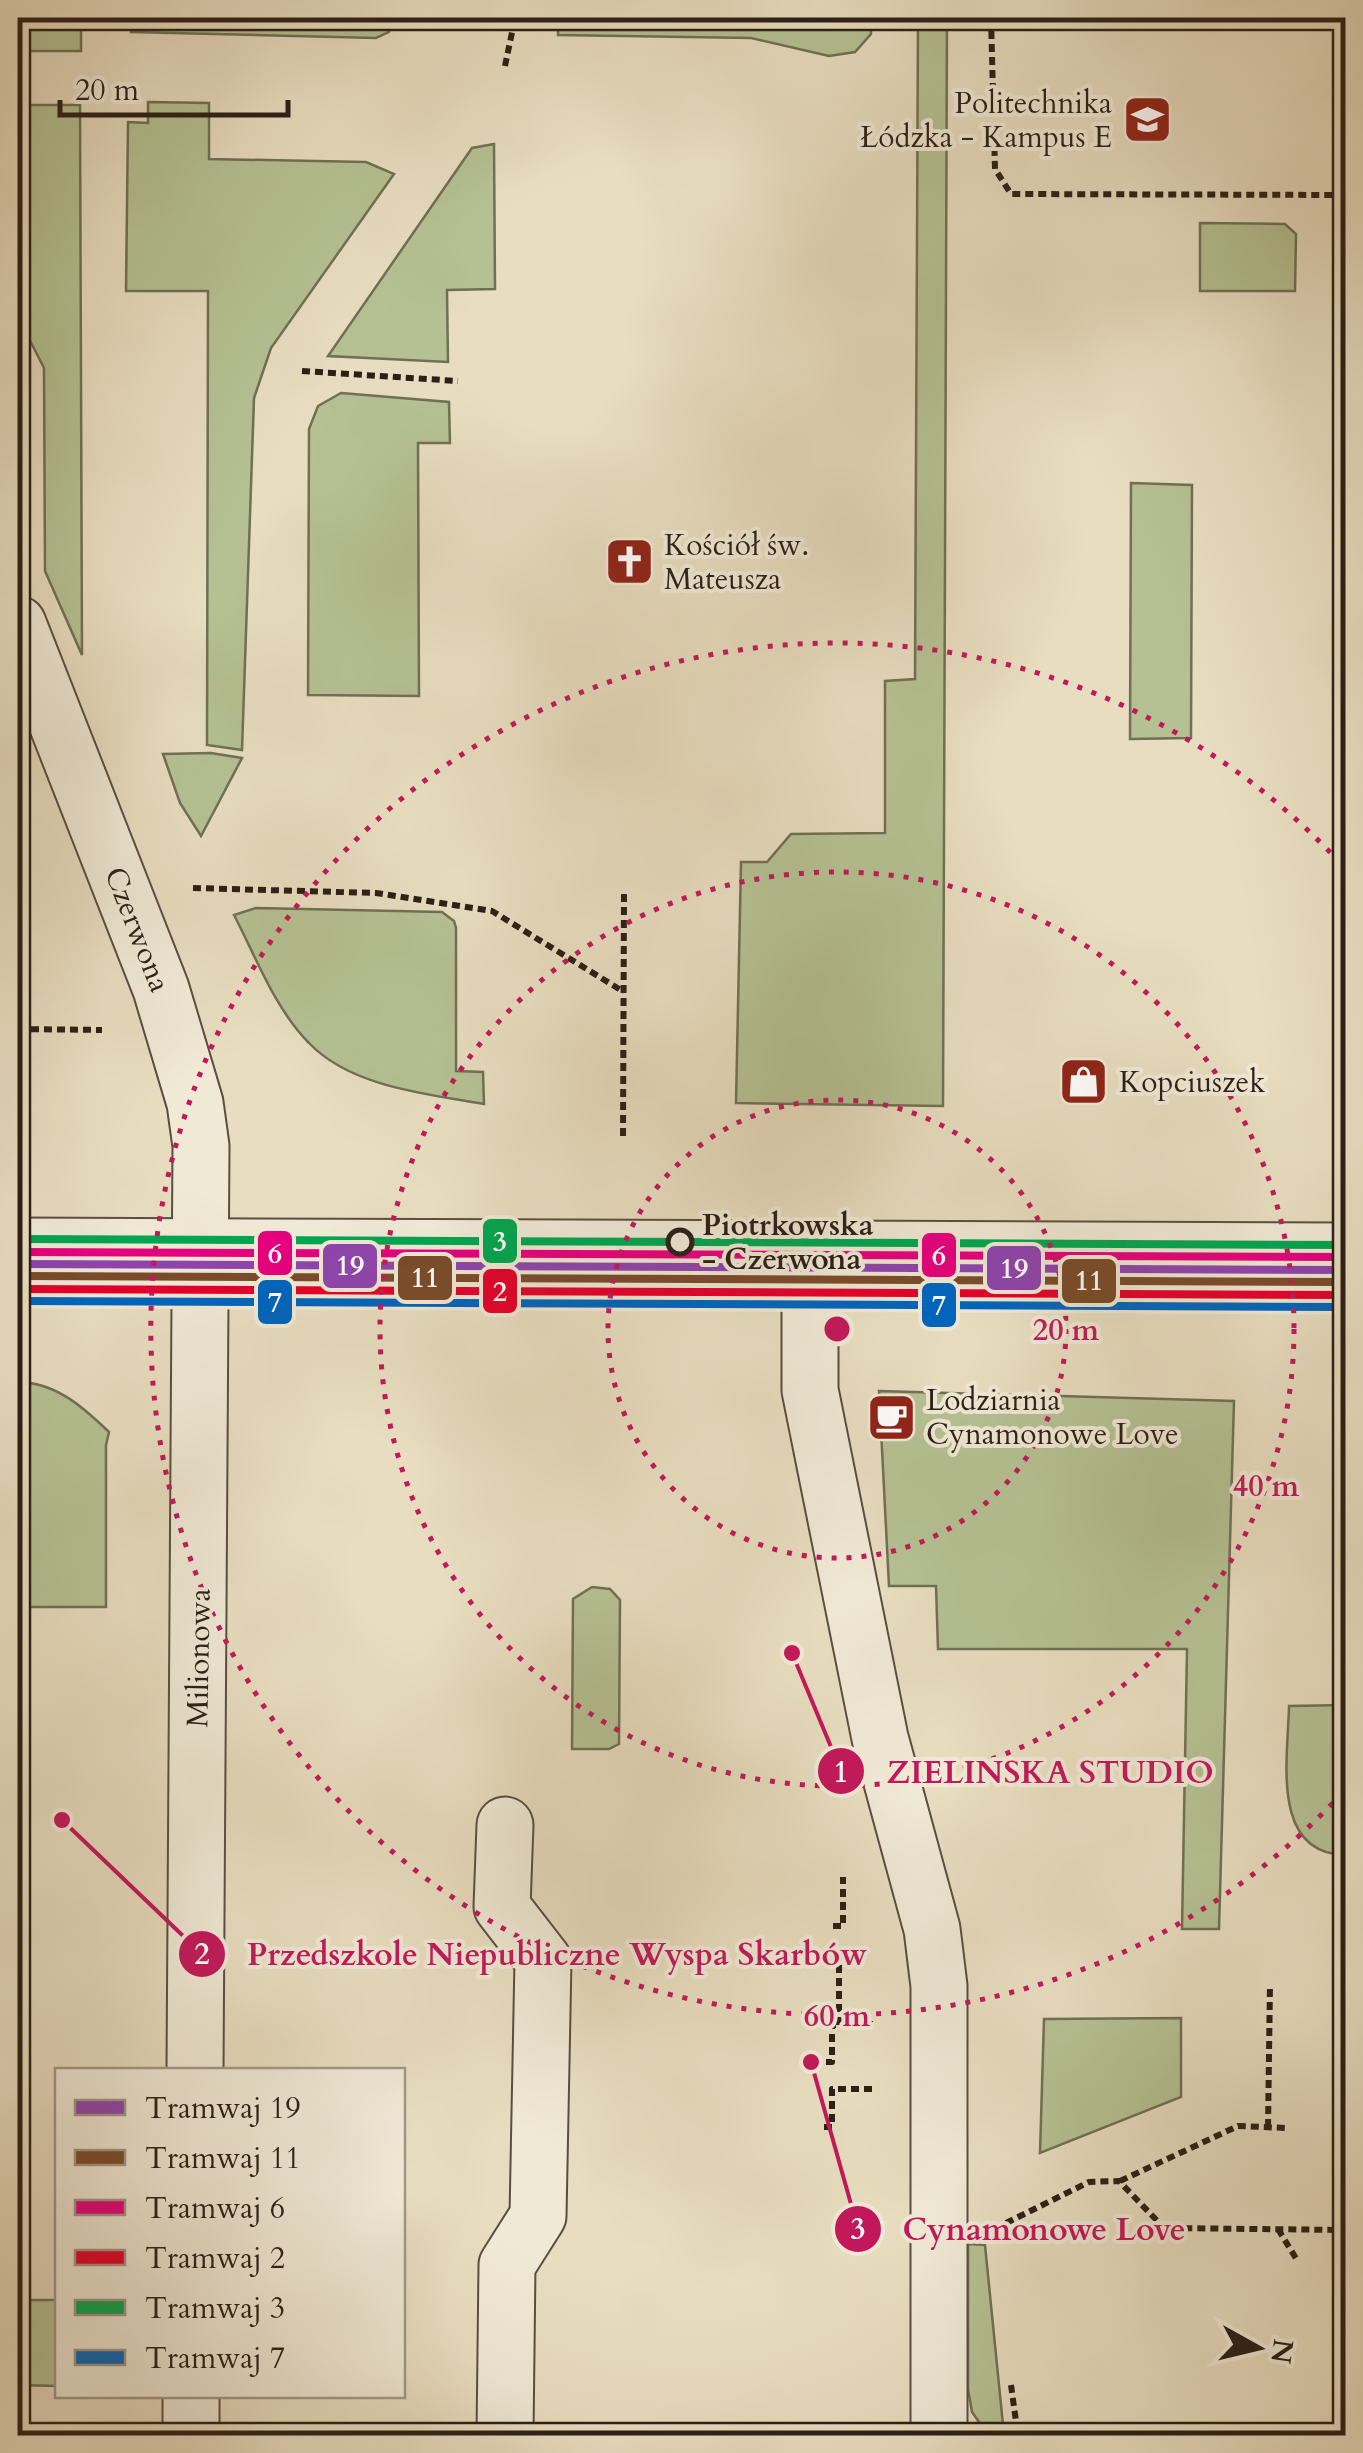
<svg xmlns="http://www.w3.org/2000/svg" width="1363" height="2453" viewBox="0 0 1363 2453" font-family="Cardo,serif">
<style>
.green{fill:#b5c193;stroke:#707055;stroke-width:2.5}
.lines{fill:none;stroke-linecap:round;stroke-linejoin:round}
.minor-casing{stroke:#5a4e41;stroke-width:59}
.path{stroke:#2b1f17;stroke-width:6;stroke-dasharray:8 5;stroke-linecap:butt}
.minor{stroke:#f0e9d6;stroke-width:55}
.tram-1-casing{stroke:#f0e9d6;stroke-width:15}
.tram-2-casing{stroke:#f0e9d6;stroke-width:15}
.tram-3-casing{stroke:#f0e9d6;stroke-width:15}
.tram-4-casing{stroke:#f0e9d6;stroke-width:15}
.tram-5-casing{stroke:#f0e9d6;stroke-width:15}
.tram-6-casing{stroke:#f0e9d6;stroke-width:15}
.tram-1{stroke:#8e44ad;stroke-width:8}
.tram-2{stroke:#7a4b2a;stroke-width:8}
.tram-3{stroke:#e5007d;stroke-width:8}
.tram-4{stroke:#e4002b;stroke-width:8}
.tram-5{stroke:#00a651;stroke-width:8}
.tram-6{stroke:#0065bd;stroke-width:8}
.ring{fill:none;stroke:#c2185b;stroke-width:5;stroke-dasharray:5 10}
.stop-dot{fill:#f0e9d6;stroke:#2b1f17;stroke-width:5}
.labels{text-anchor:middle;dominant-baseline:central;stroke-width:8;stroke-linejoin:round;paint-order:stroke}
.poi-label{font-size:30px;fill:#2b1f17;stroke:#f0e9d6;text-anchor:start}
.street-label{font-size:30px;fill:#2b1f17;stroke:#f0e9d6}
.stop-label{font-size:30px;font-weight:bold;fill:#2b1f17;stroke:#f0e9d6;text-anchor:start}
.centre{fill:#c2185b;stroke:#f0e9d6;stroke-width:5}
.ring-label{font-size:30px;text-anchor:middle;font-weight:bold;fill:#c2185b;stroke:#f0e9d6;stroke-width:8;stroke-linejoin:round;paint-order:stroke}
.leader{fill:none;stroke:#c2185b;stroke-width:4}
.callout-dot{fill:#c2185b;stroke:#f0e9d6;stroke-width:4}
.mark-label{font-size:30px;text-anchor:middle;font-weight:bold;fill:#fff}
.callout-label{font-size:32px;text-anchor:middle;font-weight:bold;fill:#c2185b;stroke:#f0e9d6;stroke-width:8;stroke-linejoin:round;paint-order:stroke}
.line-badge{stroke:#f0e9d6;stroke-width:4}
.badge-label{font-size:28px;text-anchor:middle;font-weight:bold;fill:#fff}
</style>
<rect width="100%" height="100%" fill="#e8ddc0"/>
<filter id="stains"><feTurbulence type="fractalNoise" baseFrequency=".002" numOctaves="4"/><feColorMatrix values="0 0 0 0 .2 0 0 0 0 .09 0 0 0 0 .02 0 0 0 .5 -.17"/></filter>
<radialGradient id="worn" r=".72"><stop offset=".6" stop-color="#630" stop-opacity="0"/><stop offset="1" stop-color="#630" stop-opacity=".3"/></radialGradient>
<g class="green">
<rect x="18" y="18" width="63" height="33"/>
<polygon points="131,18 389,18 391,20 389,32 376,38 131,32"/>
<polygon points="558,18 871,18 871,34 855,52 829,56 751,38 558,35"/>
<polygon points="918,18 947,18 943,1106 736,1103 741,862 767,862 791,834 885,833 885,681 915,679"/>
<polygon points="148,102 209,103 209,159 366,162 394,174 271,348 254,398 242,750 207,745 208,291 126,291 128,122 148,123"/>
<polygon points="18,105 80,105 82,655 45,571 44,368 18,317"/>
<polygon points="494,144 495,289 447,290 448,362 328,356 472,148"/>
<polygon points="1200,223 1285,224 1296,234 1295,291 1200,291"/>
<polygon points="341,393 449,402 450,443 418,443 419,696 308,695 309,429 318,406"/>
<polygon points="1131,483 1192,485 1191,738 1130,739"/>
<polygon points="211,753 242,758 201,836 180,803 163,754"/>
<path d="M256,908l186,4 12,9 2,7v143l27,1 1,32c-57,-10 -133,-17 -175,-61 -34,-34 -53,-86 -75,-128z"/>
<path d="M18,1382c37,0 65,25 91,50l-3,13v162h-88z"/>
<polygon points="879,1391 1234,1401 1219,1929 1182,1929 1187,1649 938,1649 936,1586 889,1586"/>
<polygon points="592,1587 610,1589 620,1600 619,1744 609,1749 572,1749 573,1599"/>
<path d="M1345,1705l1,150c-76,-1 -58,-97 -57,-149z"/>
<polygon points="1181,2018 1181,2097 1040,2153 1044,2019"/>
<polygon points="968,2244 985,2245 1004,2435 988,2435 972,2412 968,2389"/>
<polygon points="24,2300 57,2300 57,2386 18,2385 18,2357 24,2357"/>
</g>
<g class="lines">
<defs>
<g id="minor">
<path id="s1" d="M18,624l143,365 34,114 6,43 -6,924"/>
<polyline points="18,1246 1346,1251"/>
<polyline points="810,1249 810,1390 880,1738 932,1929 939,1986 939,2436"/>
<polyline points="505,1825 502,1907 543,1960 538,2216 507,2265 505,2436"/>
<polyline points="191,2436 191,2396"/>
</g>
</defs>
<use href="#minor" class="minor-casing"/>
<g class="path">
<polyline points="991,18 995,169 1011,194 1346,195"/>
<polyline points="1200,18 1200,20"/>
<polyline points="505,66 515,18"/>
<polyline points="302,371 458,381"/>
<polyline points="193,888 376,893 492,911 624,992"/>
<polyline points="18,1029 102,1030"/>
<polyline points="623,1136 624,893"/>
<polyline points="833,1926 843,1926 843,1877"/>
<polyline points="839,2025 839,1949"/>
<polyline points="826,2062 832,2062 832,2025 873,2024"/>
<polyline points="824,2127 832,2127 832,2089 873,2089"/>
<polyline points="1268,2127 1270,1984"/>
<polyline points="1120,2181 1238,2126 1286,2128"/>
<polyline points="1006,2223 1089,2182 1119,2181 1164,2228 1346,2230"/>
<polyline points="1278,2229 1297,2260"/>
<polyline points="1011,2385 1018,2436"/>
</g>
<use href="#minor" class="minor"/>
<defs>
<polyline id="tram-1" points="18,1264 1346,1270"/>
<polyline id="tram-2" points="18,1276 1346,1282"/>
<polyline id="tram-3" points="18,1252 1346,1257"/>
<polyline id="tram-4" points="18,1289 1346,1295"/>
<polyline id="tram-5" points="18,1239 1346,1245"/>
<polyline id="tram-6" points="18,1301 1346,1307"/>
</defs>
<use href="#tram-1" class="tram-1-casing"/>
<use href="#tram-2" class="tram-2-casing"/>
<use href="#tram-3" class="tram-3-casing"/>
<use href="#tram-4" class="tram-4-casing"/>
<use href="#tram-5" class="tram-5-casing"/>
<use href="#tram-6" class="tram-6-casing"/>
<use href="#tram-1" class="tram-1"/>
<use href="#tram-2" class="tram-2"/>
<use href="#tram-3" class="tram-3"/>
<use href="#tram-4" class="tram-4"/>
<use href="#tram-5" class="tram-5"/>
<use href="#tram-6" class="tram-6"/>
</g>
<g class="ring">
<circle cx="837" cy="1329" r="229"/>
<circle cx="837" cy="1329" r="457"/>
<path d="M1343 1792A686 686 0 1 1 1343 866"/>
</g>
<defs>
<symbol id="university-square" viewBox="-11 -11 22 22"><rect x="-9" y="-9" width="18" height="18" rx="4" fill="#8f2418" stroke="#f0e9d6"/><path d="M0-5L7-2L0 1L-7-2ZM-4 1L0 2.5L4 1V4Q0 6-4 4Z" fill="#fff"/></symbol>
<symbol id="church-square" viewBox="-11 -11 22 22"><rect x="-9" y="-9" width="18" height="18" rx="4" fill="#8f2418" stroke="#f0e9d6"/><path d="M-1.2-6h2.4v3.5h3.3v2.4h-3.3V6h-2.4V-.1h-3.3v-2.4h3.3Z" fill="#fff"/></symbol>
<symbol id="shop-square" viewBox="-11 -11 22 22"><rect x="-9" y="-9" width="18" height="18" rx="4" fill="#8f2418" stroke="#f0e9d6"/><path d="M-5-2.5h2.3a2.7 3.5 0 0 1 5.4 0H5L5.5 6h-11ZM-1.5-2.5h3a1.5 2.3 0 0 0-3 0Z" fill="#fff"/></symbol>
<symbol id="cafe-square" viewBox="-11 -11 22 22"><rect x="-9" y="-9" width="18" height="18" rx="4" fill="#8f2418" stroke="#f0e9d6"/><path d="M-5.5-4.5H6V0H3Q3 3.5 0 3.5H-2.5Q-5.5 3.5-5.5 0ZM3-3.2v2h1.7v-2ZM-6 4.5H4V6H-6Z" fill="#fff"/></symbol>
</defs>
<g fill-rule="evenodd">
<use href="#university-square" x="1120" y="92" width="55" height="55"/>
<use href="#church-square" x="602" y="534" width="55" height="55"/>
<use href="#shop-square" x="1056" y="1054" width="55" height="55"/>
<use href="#cafe-square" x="864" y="1390" width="55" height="55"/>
</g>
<circle class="stop-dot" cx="680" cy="1242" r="12"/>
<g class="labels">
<g class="poi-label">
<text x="1112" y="103" text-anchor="end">Politechnika<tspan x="1112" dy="34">Łódzka - Kampus E</tspan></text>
<text x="664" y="545">Kościół św.<tspan x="664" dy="34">Mateusza</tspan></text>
<text x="1119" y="1082">Kopciuszek</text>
<text x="926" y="1400">Lodziarnia<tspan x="926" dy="34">Cynamonowe Love</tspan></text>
</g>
<g class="street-label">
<text stroke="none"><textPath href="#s1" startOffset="328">Czerwona</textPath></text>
<text transform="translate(199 1658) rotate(-89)">Milionowa</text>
</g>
<g class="stop-label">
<text x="702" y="1225">Piotrkowska<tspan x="702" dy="34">- Czerwona</tspan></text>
</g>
</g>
<circle cx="837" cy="1329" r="15" class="centre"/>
<g class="ring-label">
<text x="1066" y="1340">20 m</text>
<text x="1266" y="1496">40 m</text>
<text x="837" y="2026">60 m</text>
</g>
<path class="leader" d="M792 1653L841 1771M62 1820L202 1954M811 2062L858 2229"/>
<g class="callout-dot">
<circle cx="792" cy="1653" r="10"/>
<circle cx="62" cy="1820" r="10"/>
<circle cx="811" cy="2062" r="10"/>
<circle cx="841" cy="1771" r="25"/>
<circle cx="202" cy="1954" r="25"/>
<circle cx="858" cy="2229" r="25"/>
</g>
<g class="mark-label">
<text x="841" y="1782">1</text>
<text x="202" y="1964">2</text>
<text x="858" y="2239">3</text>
</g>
<g class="callout-label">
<text x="1050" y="1783">ZIELINSKA STUDIO</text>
<text x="557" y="1965">Przedszkole Niepubliczne Wyspa Skarbów</text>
<text x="1044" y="2240">Cynamonowe Love</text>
</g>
<g class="line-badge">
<rect x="481" y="1217" width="38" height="48" rx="10" fill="#00a651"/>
<rect x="256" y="1229" width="38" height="48" rx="10" fill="#e5007d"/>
<rect x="920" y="1231" width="38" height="48" rx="10" fill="#e5007d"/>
<rect x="321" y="1242" width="58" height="48" rx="10" fill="#8e44ad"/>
<rect x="985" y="1244" width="58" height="48" rx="10" fill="#8e44ad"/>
<rect x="396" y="1254" width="58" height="48" rx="10" fill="#7a4b2a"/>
<rect x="1060" y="1257" width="58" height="48" rx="10" fill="#7a4b2a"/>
<rect x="481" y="1267" width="38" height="48" rx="10" fill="#e4002b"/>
<rect x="256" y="1278" width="38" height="48" rx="10" fill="#0065bd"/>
<rect x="920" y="1281" width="38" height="48" rx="10" fill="#0065bd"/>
</g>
<g class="badge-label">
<text x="500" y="1251">3</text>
<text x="275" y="1263">6</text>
<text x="939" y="1265">6</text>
<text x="350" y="1275">19</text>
<text x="1014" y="1278">19</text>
<text x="425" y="1287">11</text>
<text x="1089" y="1290">11</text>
<text x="500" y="1301">2</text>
<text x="275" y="1312">7</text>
<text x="939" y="1315">7</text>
</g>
<rect width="1363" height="2453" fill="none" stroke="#e8ddc0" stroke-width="60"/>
<rect x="20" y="20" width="1323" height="2413" fill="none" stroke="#2b1f17" stroke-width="5"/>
<rect x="30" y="30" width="1303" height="2393" fill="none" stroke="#2b1f17" stroke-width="2.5"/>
<rect x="55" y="2068" width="350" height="330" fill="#f0e9d6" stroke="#a1988a" stroke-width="2.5"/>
<rect x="75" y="2100" width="50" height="15" fill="#8e44ad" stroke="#a1988a" stroke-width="2.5"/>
<text x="145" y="2118" font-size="30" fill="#2b1f17">Tramwaj 19</text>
<rect x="75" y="2150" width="50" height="15" fill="#7a4b2a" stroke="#a1988a" stroke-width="2.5"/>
<text x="145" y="2168" font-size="30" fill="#2b1f17">Tramwaj 11</text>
<rect x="75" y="2200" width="50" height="15" fill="#e5007d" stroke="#a1988a" stroke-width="2.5"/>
<text x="145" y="2218" font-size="30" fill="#2b1f17">Tramwaj 6</text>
<rect x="75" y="2250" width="50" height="15" fill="#e4002b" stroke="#a1988a" stroke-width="2.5"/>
<text x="145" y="2268" font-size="30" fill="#2b1f17">Tramwaj 2</text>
<rect x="75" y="2300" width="50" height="15" fill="#00a651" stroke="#a1988a" stroke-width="2.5"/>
<text x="145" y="2318" font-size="30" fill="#2b1f17">Tramwaj 3</text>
<rect x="75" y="2350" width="50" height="15" fill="#0065bd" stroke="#a1988a" stroke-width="2.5"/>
<text x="145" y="2368" font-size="30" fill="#2b1f17">Tramwaj 7</text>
<g transform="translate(1258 2348) rotate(98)" stroke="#f0e9d6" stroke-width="8" paint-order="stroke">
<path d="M0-8L18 38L0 25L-18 38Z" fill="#2b1f17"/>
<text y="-15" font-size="28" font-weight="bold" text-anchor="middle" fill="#2b1f17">N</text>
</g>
<path d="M60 100v15h228v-15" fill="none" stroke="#2b1f17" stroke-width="5"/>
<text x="75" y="100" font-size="30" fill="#2b1f17" stroke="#f0e9d6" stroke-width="8" paint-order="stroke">20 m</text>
<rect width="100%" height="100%" filter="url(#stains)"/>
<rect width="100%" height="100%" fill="url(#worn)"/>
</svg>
